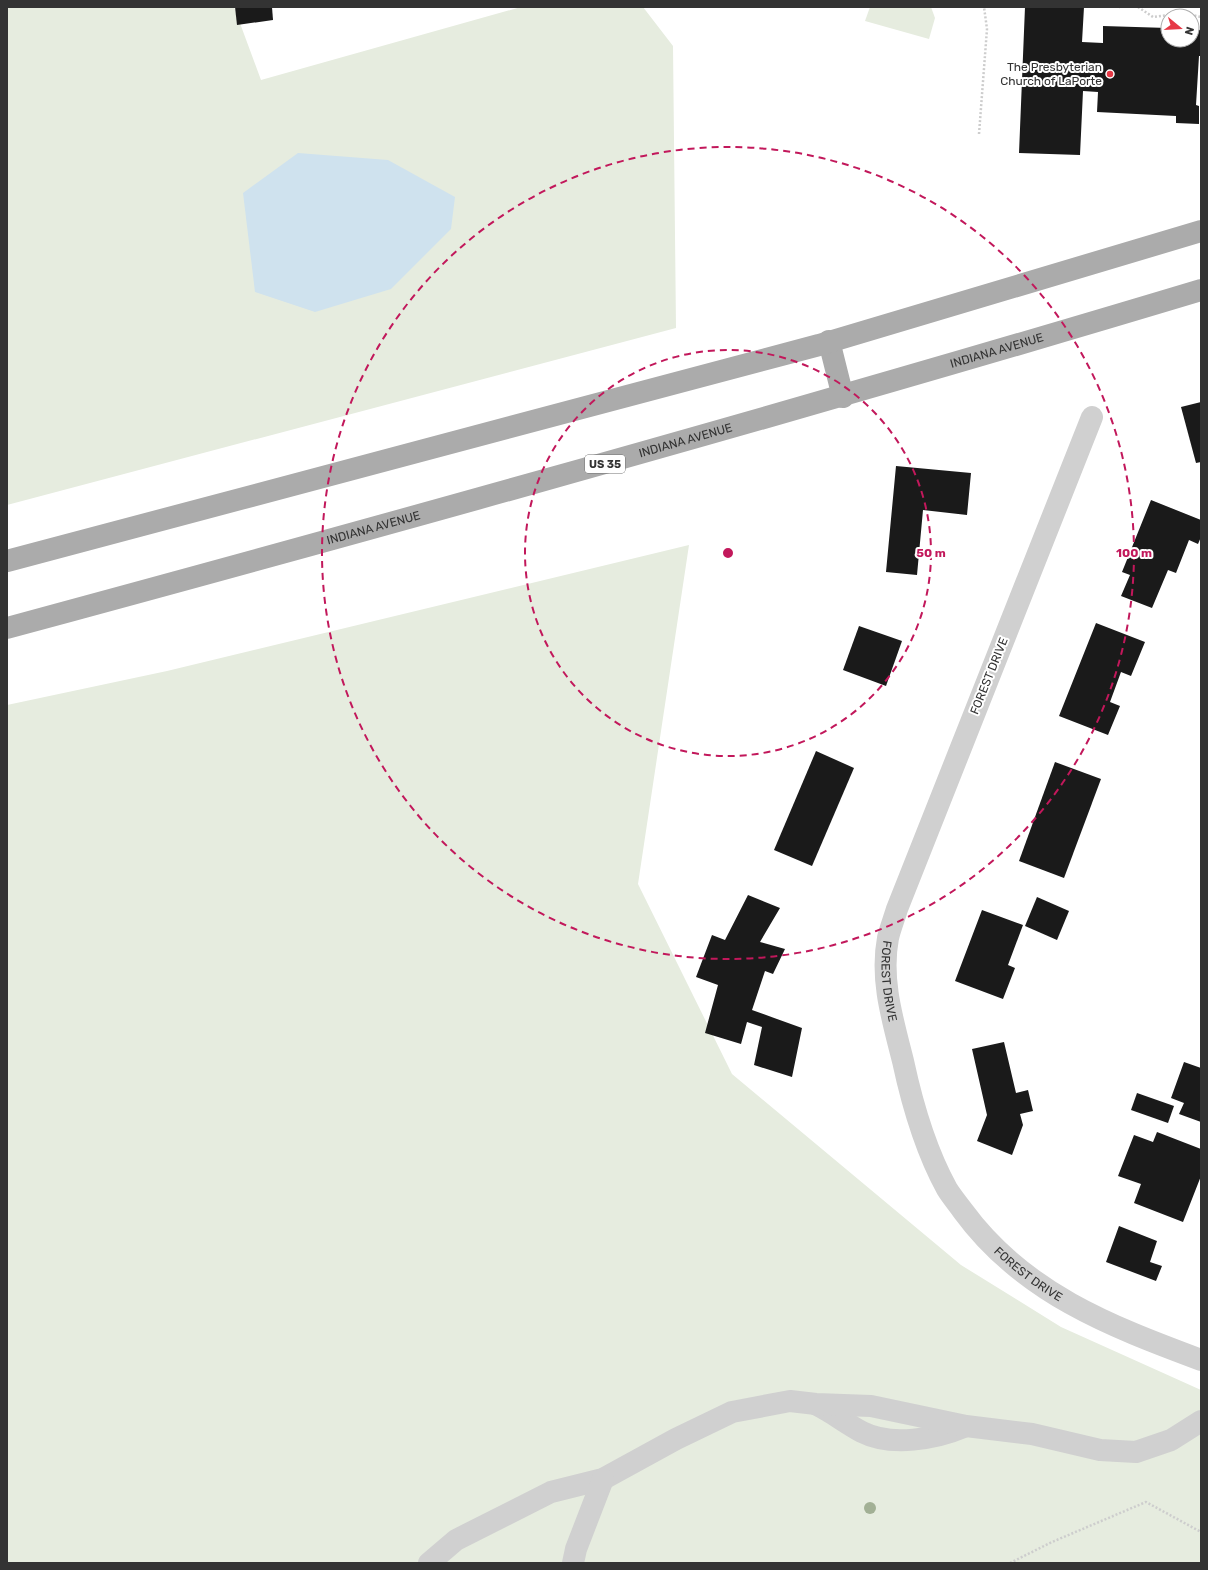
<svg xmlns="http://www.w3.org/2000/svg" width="1208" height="1570" viewBox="0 0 1208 1570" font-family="Rubik,sans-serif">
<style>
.green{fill:#e6ecdf}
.water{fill:#cfe2ee}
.building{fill:#1a1a1a}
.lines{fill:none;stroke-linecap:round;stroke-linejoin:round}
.path{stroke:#cdcdcd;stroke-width:2.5;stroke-dasharray:2 2;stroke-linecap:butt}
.minor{stroke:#d0d0d0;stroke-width:22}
.major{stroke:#ababab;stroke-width:22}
.tree{fill:#a2b095}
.ring{fill:none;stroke:#c2185b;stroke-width:2;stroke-dasharray:7 5}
.poi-dot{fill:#e63946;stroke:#fff;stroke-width:1.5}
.labels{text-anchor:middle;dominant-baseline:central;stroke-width:4;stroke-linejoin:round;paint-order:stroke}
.shield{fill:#fff;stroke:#707070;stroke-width:1}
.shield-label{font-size:11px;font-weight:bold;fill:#333}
.poi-label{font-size:12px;fill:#333;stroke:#fff;text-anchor:end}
.street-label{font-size:12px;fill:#333;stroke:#fff}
.centre{fill:#c2185b;stroke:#fff;stroke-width:2}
.ring-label{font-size:12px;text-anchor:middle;font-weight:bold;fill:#c2185b;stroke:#fff;stroke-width:4;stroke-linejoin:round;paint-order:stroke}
</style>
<rect width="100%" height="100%" fill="#fff"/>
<g class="green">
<polygon points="7,7 234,7 261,80 521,7 643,7 673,46 676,328 7,505"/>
<polygon points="870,7 931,7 935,18 929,39 865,21"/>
<polygon points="689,545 638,884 732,1074 961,1265 1061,1327 1201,1390 1201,1563 7,1563 7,705 167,671"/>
</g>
<polygon class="water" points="298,153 388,160 455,197 451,229 391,289 315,312 255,292 243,193"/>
<g class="building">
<polygon points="235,7 272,7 273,20 237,25"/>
<polygon points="1025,7 1084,7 1082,42 1103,43 1103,26 1168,28 1168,40 1192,40 1192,29 1201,30 1201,56 1199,56 1196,105 1199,106 1199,124 1176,123 1176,116 1097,112 1098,92 1083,91 1080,155 1019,153"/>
<polygon points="1201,402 1201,462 1196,463 1181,407"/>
<polygon points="896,466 971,473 967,515 923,510 917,575 886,572"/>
<polygon points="1151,500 1201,520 1201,537 1198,544 1189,540 1176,573 1168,570 1152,608 1121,596 1130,575 1122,572"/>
<polygon points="1096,623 1145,642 1131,676 1121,672 1110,702 1120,706 1108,735 1059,716"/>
<polygon points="859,626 902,641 886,686 843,670"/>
<polygon points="816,751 854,768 812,866 774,850"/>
<polygon points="1055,762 1101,779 1064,878 1019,861"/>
<polygon points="748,895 780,908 760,942 785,949 773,974 765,971 752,1010 802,1028 792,1077 754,1065 762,1027 747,1022 741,1044 705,1033 718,985 696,977 712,935 725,940"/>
<polygon points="1037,897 1069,911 1057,940 1025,926"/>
<polygon points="982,910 1023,925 1008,965 1015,968 1003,999 955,981"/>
<polygon points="1004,1042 1016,1093 1028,1090 1033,1111 1020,1114 1023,1125 1012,1155 977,1141 987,1115 972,1049"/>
<polygon points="1184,1062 1201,1068 1201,1122 1179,1114 1184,1103 1171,1098"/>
<polygon points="1137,1093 1174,1106 1168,1123 1131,1110"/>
<polygon points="1157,1132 1201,1149 1201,1176 1183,1222 1134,1203 1141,1184 1118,1176 1134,1135 1153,1142"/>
<polygon points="1119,1226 1157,1241 1150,1262 1162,1266 1156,1281 1106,1262"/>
</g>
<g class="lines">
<g class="path">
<polyline points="1119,7 1120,7"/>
<polyline points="1138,7 1153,17 1183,13 1201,17"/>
<polyline points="979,134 987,29 984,7"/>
<polyline points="1010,1563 1052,1542 1146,1502 1201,1532"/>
</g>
<g class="minor">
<path id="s1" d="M1092,417l-195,492c-3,10 -7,20 -9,29 -8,42 5,83 15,123 9,42 23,90 44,128 5,8 11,15 16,22 60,82 147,115 238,149"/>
<path d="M817,1405c16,8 30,19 45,27 29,15 74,7 102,-5"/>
<polyline points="429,1563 456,1540 551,1492 603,1479 676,1439 732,1412 790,1401 816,1404 871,1406 966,1426 1032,1434 1100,1450 1136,1452 1171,1440 1201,1421"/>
<polyline points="573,1563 576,1549 603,1479"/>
</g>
<g class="major">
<polyline points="829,341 843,397"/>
<polyline points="7,561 819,345 1201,231"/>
<path id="s2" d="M7,628c399,-108 798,-219 1194,-338"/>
</g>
</g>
<circle class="tree" cx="870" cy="1508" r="6"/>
<g class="ring">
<circle cx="728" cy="553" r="203"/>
<circle cx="728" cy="553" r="406"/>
</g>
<circle class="poi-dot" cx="1110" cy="74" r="4"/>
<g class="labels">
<rect class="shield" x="585" y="455" width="40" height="18" rx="3"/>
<g class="shield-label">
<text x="605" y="464">US 35</text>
</g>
<g class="poi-label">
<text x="1102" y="67">The Presbyterian<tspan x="1102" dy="14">Church of LaPorte</tspan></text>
</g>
<g class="street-label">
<text stroke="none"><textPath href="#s2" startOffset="1028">INDIANA AVENUE</textPath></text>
<text stroke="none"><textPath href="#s2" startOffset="704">INDIANA AVENUE</textPath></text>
<text stroke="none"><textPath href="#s2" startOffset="380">INDIANA AVENUE</textPath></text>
<text transform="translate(989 676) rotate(-68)">FOREST DRIVE</text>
<text stroke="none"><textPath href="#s1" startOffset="603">FOREST DRIVE</textPath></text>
<text stroke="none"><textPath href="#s1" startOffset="939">FOREST DRIVE</textPath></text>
</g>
</g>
<circle cx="728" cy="553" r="6" class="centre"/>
<g class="ring-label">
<text x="931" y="557">50 m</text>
<text x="1134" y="557">100 m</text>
</g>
<rect width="1208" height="1570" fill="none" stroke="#333333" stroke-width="16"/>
<g transform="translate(1180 28) rotate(108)"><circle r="19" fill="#ffffff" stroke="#adadad"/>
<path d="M0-3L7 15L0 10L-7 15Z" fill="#e63946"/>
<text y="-6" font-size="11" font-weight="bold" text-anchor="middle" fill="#333333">N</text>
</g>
</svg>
